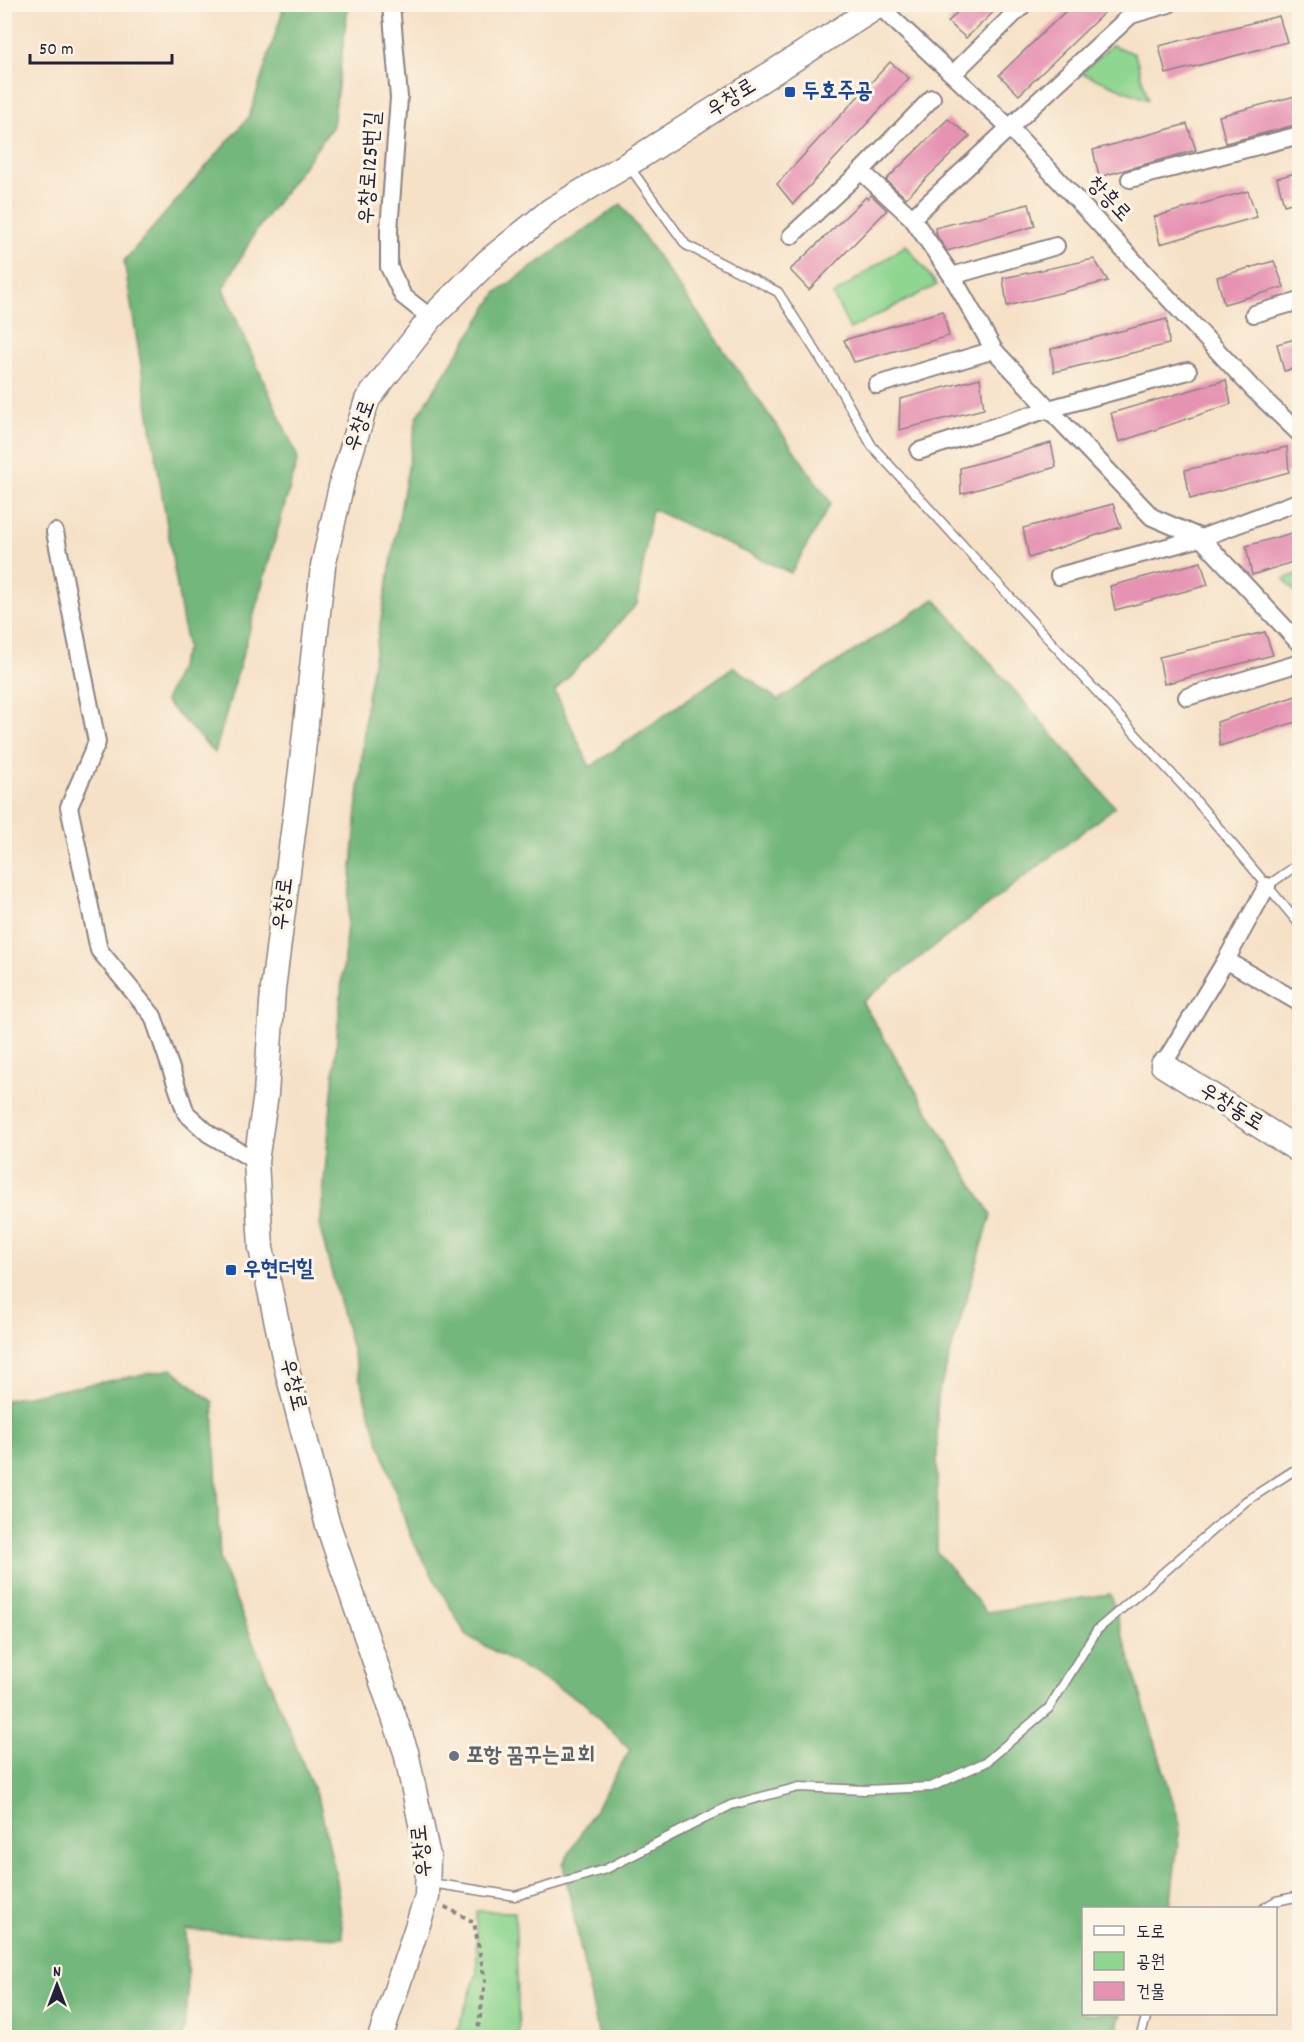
<svg xmlns="http://www.w3.org/2000/svg" width="1304" height="2042" viewBox="0 0 1304 2042" font-family="Dekko,'Poor Story',sans-serif">
<style>
.green{fill:#8fd691;stroke:#587c66;stroke-width:1.5}
.forest{fill:#73b77b;stroke:#4a6c5b;stroke-width:1.5}
.building{fill:#e693b3}
.lines{fill:none;stroke-linecap:round;stroke-linejoin:round}
.lane-casing{stroke:#8c8281;stroke-width:11}
.street-casing{stroke:#8c8281;stroke-width:20}
.secondary-casing{stroke:#8c8281;stroke-width:27}
.path{stroke:#8c8281;stroke-width:4;stroke-dasharray:4.5 4.5;stroke-linecap:butt}
.lane{stroke:#fff;stroke-width:8}
.street{stroke:#fff;stroke-width:16}
.secondary{stroke:#fff;stroke-width:24}
.transit-dot{fill:#1a4fb4;stroke:#fcf5e5;stroke-width:2}
.worship-dot{fill:#6b7280;stroke:#fcf5e5;stroke-width:2}
.labels{text-anchor:middle;dominant-baseline:central;stroke-width:6;stroke-linejoin:round;paint-order:stroke}
.transit-label{font-size:22px;font-weight:bold;fill:#164399;stroke:#fcf5e5;text-anchor:start}
.street-label{font-size:22px;fill:#22223b;stroke:#fcf5e5}
.worship-label{font-size:22px;font-weight:bold;fill:#5b616d;stroke:#fcf5e5;text-anchor:start}
</style>
<rect width="100%" height="100%" fill="#fcf5e5"/>
<filter id="ink" filterUnits="userSpaceOnUse"><feTurbulence type="fractalNoise" baseFrequency=".0167" numOctaves="2"/><feDisplacementMap in="SourceGraphic" scale="12" xChannelSelector="R" yChannelSelector="G"/><feConvolveMatrix kernelMatrix="1 2 1 2 8 2 1 2 1" color-interpolation-filters="sRGB"/></filter>
<filter id="wash" filterUnits="userSpaceOnUse"><feTurbulence type="fractalNoise" baseFrequency=".008" numOctaves="4" result="noise"/><feDisplacementMap in="SourceGraphic" scale="24" xChannelSelector="R" yChannelSelector="G"/><feGaussianBlur stdDeviation="1.35" result="paint"/><feColorMatrix in="noise" values="0 0 0 0 0 0 0 0 0 0 0 0 0 0 0 0 0 1.4 0 .05"/><feComposite in="paint" operator="in"/></filter>
<g filter="url(#wash)">
<rect width="100%" height="100%" fill="#f6e1c7"/>
<g class="green">
<polygon points="1112,45 1135,54 1148,100 1081,73"/>
<polygon points="906,245 937,285 850,329 833,295"/>
<polygon points="1299,573 1300,573 1299,597 1284,579"/>
<polygon points="476,1911 515,1912 519,2037 455,2037 477,1973"/>
</g>
<g class="forest">
<polygon points="280,5 348,5 333,126 256,231 223,289 298,458 215,753 165,701 187,648 124,261 249,117 283,10"/>
<polygon points="621,204 831,503 791,573 652,509 637,604 555,691 590,767 734,667 778,700 935,599 1115,807 862,1002 991,1215 937,1399 937,1552 986,1612 1110,1594 1180,1824 1170,1908 1084,1908 1084,2014 1121,2014 1118,2022 1117,2037 599,2037 563,1864 630,1750 583,1702 466,1635 410,1536 366,1402 320,1229 367,697 417,417 497,292"/>
<polygon points="172,1369 213,1402 220,1561 320,1805 337,1880 343,1938 186,1930 188,1996 183,2037 5,2037 5,1400"/>
</g>
<g id="blocks">
<g class="building">
<polygon points="965,4 1002,4 966,38 948,22"/>
<polygon points="1073,4 1113,4 1019,95 999,75"/>
<polygon points="1279,16 1287,42 1166,74 1159,46"/>
<polygon points="890,62 909,78 793,204 777,184"/>
<polygon points="1299,95 1299,124 1226,143 1219,116"/>
<polygon points="948,119 970,136 906,198 886,180"/>
<polygon points="1187,124 1196,150 1099,177 1093,150"/>
<polygon points="1299,172 1299,201 1284,205 1277,178"/>
<polygon points="1248,191 1257,217 1160,244 1154,217"/>
<polygon points="871,195 887,210 809,290 790,270 866,197 868,199"/>
<polygon points="1029,204 1035,226 947,251 937,236 935,228"/>
<polygon points="1094,259 1108,281 1007,306 1003,278"/>
<polygon points="1274,261 1284,287 1224,304 1217,277"/>
<polygon points="943,311 949,336 854,362 844,340"/>
<polygon points="1167,319 1169,344 1054,372 1051,349"/>
<polygon points="1299,338 1299,367 1284,371 1277,344"/>
<polygon points="980,378 984,409 899,430 900,399"/>
<polygon points="1226,380 1231,404 1119,442 1111,413"/>
<polygon points="1051,443 1056,467 961,494 960,468"/>
<polygon points="1287,447 1289,472 1190,499 1185,470"/>
<polygon points="1113,504 1121,527 1029,558 1023,528"/>
<polygon points="1299,531 1299,560 1252,575 1246,546"/>
<polygon points="1201,562 1208,585 1115,610 1110,586"/>
<polygon points="1265,632 1273,655 1164,684 1159,657"/>
<polygon points="1299,695 1299,721 1220,746 1217,722"/>
</g>
</g>
</g>
<g filter="url(#ink)">
<use href="#blocks" fill-opacity="0" stroke="#8c8281" stroke-width="1.5"/>
<g class="lines">
<defs>
<g id="lane">
<polyline points="628,165 686,245 778,292 838,386 872,446 1193,797 1300,925"/>
<polyline points="1267,886 1300,863"/>
<polyline points="431,1883 515,1896 606,1869 731,1805 799,1787 865,1790 931,1787 986,1762 1049,1708 1097,1630 1246,1501 1293,1471 1300,1471"/>
<polyline points="1264,1908 1276,1901 1300,1896"/>
<polyline points="1140,2038 1147,2014"/>
</g>
<g id="street">
<polyline points="391,4 399,98 389,230 389,267 403,296 431,318"/>
<polyline points="877,4 1010,128 1253,389 1300,434"/>
<polyline points="1297,4 1300,8"/>
<polyline points="953,74 1024,4"/>
<polyline points="1130,179 1300,135"/>
<polyline points="912,218 861,171 932,98"/>
<polyline points="791,236 861,171"/>
<polyline points="952,276 912,218 1131,15 1169,4"/>
<polyline points="1254,314 1300,301"/>
<polyline points="994,350 952,276 1056,246"/>
<polyline points="1188,371 1049,409 1152,517 1201,538"/>
<polyline points="877,385 994,350 1049,409 919,451"/>
<polyline points="1300,501 1201,538 1300,644"/>
<polyline points="55,532 97,742 69,807 99,950 153,1016 186,1113 209,1134 256,1161"/>
<polyline points="1059,576 1201,538"/>
<polyline points="1187,697 1300,663"/>
<polyline points="1226,960 1300,1003"/>
<polyline points="1163,1065 1226,960 1267,886"/>
</g>
<g id="secondary">
<polyline points="1163,1065 1300,1151"/>
<polyline points="380,2038 427,1897 428,1857 406,1752 327,1522 287,1370 261,1248 256,1161 266,1094 273,989 301,770 323,566 343,478 367,400 431,318 488,261 551,210 628,164 881,4"/>
</g>
</defs>
<use href="#lane" class="lane-casing"/>
<use href="#street" class="street-casing"/>
<use href="#secondary" class="secondary-casing"/>
<polyline class="path" points="445,1907 474,1922 485,1981 477,2038"/>
<use href="#lane" class="lane"/>
<use href="#street" class="street"/>
<use href="#secondary" class="secondary"/>
</g>
</g>
<g class="transit-dot">
<rect x="784" y="86" width="12" height="12" rx="3"/>
<rect x="225" y="1264" width="12" height="12" rx="3"/>
</g>
<circle class="worship-dot" cx="454" cy="1756" r="6"/>
<g class="labels">
<g class="transit-label">
<text x="802" y="92">두호주공</text>
<text x="243" y="1270">우현더힐</text>
</g>
<g class="street-label">
<text transform="translate(732 99) rotate(-32)">우창로</text>
<text transform="translate(371 168) rotate(-86)">우창로125번길</text>
<text transform="translate(1108 200) rotate(47)">창흥로</text>
<text transform="translate(361 426) rotate(-70)">우창로</text>
<text transform="translate(284 904) rotate(-83)">우창로</text>
<text transform="translate(1231 1108) rotate(32)">우창동로</text>
<text transform="translate(292 1385) rotate(76)">우창로</text>
<text transform="translate(423 1851) rotate(-96)">우창로</text>
</g>
<g class="worship-label">
<text x="466" y="1756">포항 꿈꾸는교회</text>
</g>
</g>
<rect width="1304" height="2042" fill="none" stroke="#fcf5e5" stroke-width="24"/>
<rect x="1082" y="1907" width="195" height="108" fill="#fcf5e5" stroke="#a5a1a1" stroke-width="1.5"/>
<rect x="1094" y="1926" width="30" height="9" fill="#ffffff" stroke="#a5a1a1" stroke-width="1.5"/>
<text x="1136" y="1937" font-size="18" fill="#22223b">도로</text>
<rect x="1094" y="1952" width="30" height="18" fill="#8fd691" stroke="#a5a1a1" stroke-width="1.5"/>
<text x="1136" y="1967" font-size="18" fill="#22223b">공원</text>
<rect x="1094" y="1982" width="30" height="18" fill="#e693b3" stroke="#a5a1a1" stroke-width="1.5"/>
<text x="1136" y="1997" font-size="18" fill="#22223b">건물</text>
<g transform="translate(57 1985)" stroke="#fcf5e5" stroke-width="4.5" paint-order="stroke">
<path d="M0-4.5L10 22L0 15L-10 22Z" fill="#22223b"/>
<text y="-9" font-size="16" font-weight="bold" text-anchor="middle" fill="#22223b">N</text>
</g>
<path d="M30 54v9h142v-9" fill="none" stroke="#22223b" stroke-width="3"/>
<text x="39" y="54" font-size="18" fill="#22223b" stroke="#fcf5e5" stroke-width="4.5" paint-order="stroke">50 m</text>
</svg>
